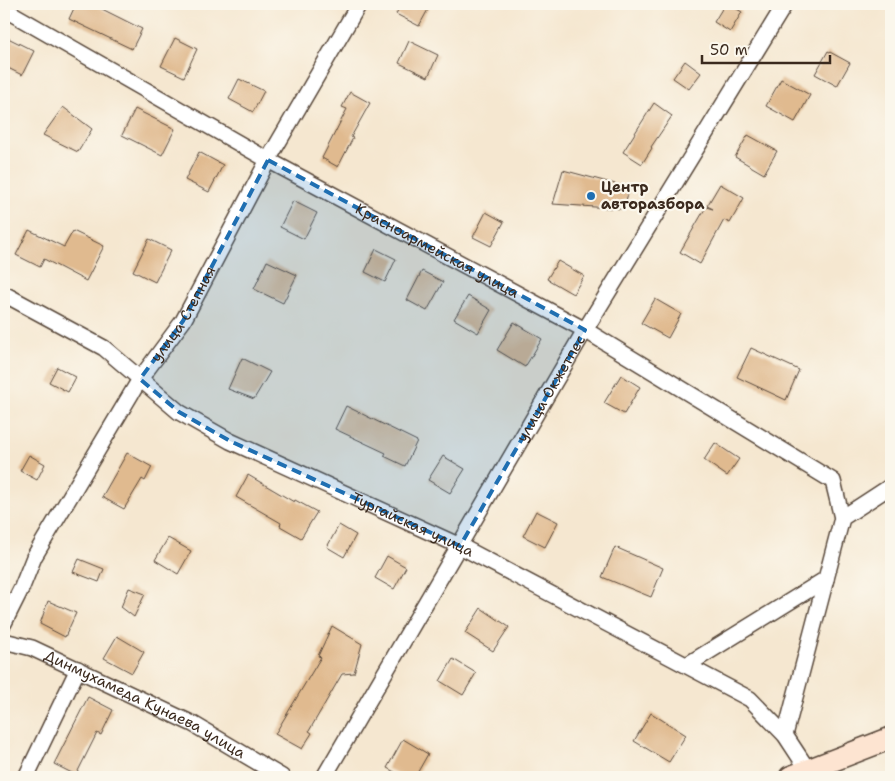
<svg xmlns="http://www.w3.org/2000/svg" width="895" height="781" viewBox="0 0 895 781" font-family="'Shantell Sans',sans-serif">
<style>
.building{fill:#e0ba8f}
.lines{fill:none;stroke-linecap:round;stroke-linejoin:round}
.street-casing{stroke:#574639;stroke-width:18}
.secondary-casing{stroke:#574639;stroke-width:24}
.street{stroke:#fff;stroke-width:15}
.secondary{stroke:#fde4d1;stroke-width:21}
.marked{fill:#1f6fb2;fill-opacity:0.2;stroke:#1f6fb2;stroke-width:4;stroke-dasharray:10 6;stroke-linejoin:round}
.poi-dot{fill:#1f6fb2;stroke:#fbf7ec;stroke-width:2}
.labels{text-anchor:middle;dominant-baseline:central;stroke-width:4.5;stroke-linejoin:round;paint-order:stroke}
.poi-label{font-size:15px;font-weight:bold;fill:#3b2a1e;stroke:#fbf7ec;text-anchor:start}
.street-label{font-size:15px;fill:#3b2a1e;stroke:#fbf7ec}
</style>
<rect width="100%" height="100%" fill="#fbf7ec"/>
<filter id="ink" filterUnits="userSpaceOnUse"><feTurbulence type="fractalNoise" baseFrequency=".02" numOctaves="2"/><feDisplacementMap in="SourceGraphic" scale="10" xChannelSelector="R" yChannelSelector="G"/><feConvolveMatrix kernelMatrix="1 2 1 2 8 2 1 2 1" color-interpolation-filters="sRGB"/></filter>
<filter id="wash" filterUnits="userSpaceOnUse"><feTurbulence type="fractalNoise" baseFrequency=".0096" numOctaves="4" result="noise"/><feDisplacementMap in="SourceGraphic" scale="20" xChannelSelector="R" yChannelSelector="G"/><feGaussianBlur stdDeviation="1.12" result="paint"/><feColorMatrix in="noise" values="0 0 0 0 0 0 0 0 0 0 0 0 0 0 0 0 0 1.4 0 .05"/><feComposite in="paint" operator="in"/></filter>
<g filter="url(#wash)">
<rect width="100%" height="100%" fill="#f5e7d0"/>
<g id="blocks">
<g class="building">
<polygon points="76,4 92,4 142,29 132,49 69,19"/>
<polygon points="401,4 431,4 419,26 396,14"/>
<polygon points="725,4 728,4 742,12 730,32 714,22"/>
<polygon points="4,36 34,51 22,75 4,66"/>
<polygon points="175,38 197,49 184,77 161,66"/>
<polygon points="409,41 438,55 428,77 399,63"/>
<polygon points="828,51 850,63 837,86 815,74"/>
<polygon points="685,61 701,73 689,89 673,78"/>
<polygon points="239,79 264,91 253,112 229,99"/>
<polygon points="781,79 810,95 795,122 766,106"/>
<polygon points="350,92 370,103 351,137 353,138 338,167 322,158 347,109 342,107"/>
<polygon points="654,103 672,116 651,147 652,148 642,164 623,152"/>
<polygon points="63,107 92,129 78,152 43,135"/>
<polygon points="135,109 175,129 162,155 122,135"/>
<polygon points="748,135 777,151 764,174 735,157"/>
<polygon points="199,152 223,165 209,192 185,180"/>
<polygon points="563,170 630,188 623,209 553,204"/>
<polygon points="720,184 744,198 730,223 724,220 700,264 680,252 706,207 713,209 707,206"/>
<polygon points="293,201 317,213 304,239 280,227"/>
<polygon points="486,212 504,222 491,246 473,237"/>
<polygon points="29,230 64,247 73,231 104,246 86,281 44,259 40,267 16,255"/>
<polygon points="149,239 171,250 155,282 133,271"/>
<polygon points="376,249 396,259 385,282 365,272"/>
<polygon points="267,261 297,275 283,303 254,289"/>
<polygon points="558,261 584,276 573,294 547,279"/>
<polygon points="422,271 443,282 427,311 407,300"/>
<polygon points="468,296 491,310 478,333 454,319"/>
<polygon points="655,299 681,314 668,338 641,323"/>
<polygon points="514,322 542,339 525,367 497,350"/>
<polygon points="751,348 799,370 786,400 737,377"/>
<polygon points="242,358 270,372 254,399 228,389"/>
<polygon points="57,367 76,377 68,392 49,382"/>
<polygon points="621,375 640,387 624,414 604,403"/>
<polygon points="346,406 417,441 405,466 384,456 386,453 335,429"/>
<polygon points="715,443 739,459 727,476 704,460"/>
<polygon points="127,453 152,467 145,481 142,479 124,509 102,497"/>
<polygon points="29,455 45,464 37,480 20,471"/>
<polygon points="443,456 465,469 450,493 428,480"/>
<polygon points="248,475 294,502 295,500 317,512 301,538 280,526 281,523 236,497"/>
<polygon points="536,511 558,522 545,547 523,536"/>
<polygon points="339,525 356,535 344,557 327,547"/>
<polygon points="168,538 191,551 178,574 155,560"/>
<polygon points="615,547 663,568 651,597 602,577"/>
<polygon points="387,556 406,567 394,589 375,578"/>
<polygon points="79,559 104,569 99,582 73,572"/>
<polygon points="129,588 145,594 134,617 121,607"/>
<polygon points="48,601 76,613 65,637 40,624"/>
<polygon points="481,608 509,627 493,651 465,633"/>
<polygon points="332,626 362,644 354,673 342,674 309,731 312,733 302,749 275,734 321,657 318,656"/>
<polygon points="117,636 144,652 132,673 104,658"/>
<polygon points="453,659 476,673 463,695 440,681"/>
<polygon points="88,697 113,710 101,735 97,733 76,775 54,764"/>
<polygon points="651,713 686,735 669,762 634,741"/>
<polygon points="403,739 428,754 415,777 404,777 387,768"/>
</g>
</g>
</g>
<g filter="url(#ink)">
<use href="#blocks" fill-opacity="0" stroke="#574639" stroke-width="1"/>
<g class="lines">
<defs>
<g id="street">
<path id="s1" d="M4,9l264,151 317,170 248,151 9,37"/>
<path id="s2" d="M4,294l100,54 75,64 51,29 230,105 290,153 35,36 23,35"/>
<path id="s3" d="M4,623l18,-36 12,-30 106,-178 43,-58 85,-161 91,-156"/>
<path id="s4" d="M4,641l28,7 161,76 89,53"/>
<polyline points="687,665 826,579"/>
<polyline points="785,735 842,518 891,486"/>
<polyline points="26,777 78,669"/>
<path id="s5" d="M324,777l261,-447 200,-326"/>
</g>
<polyline id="secondary" points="790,777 891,738"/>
</defs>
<use href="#street" class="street-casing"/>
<use href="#secondary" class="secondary-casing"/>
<use href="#street" class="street"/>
<use href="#secondary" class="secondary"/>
</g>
</g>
<path class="marked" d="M268,160l317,170 -125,216 -230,-105 -51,-29 -39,-33 43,-58z"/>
<circle class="poi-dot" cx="591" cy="196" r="5"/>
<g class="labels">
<g class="poi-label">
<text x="601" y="187">Центр<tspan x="601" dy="17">авторазбора</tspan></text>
</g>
<g class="street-label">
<text stroke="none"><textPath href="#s1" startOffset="496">Красноармейская улица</textPath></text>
<text stroke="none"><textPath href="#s3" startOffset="358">улица Степная</textPath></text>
<text stroke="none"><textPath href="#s5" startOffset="450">улица Окжетпес</textPath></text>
<text stroke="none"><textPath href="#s2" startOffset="472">Тургайская улица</textPath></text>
<text stroke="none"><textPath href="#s4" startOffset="155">Динмухамеда Кунаева улица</textPath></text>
</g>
</g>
<rect width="895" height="781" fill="none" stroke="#fbf7ec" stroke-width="20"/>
<path d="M702 55v8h128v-8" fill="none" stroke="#3b2a1e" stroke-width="2.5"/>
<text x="710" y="55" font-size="15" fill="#3b2a1e" stroke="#fbf7ec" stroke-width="4" paint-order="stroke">50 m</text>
</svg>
